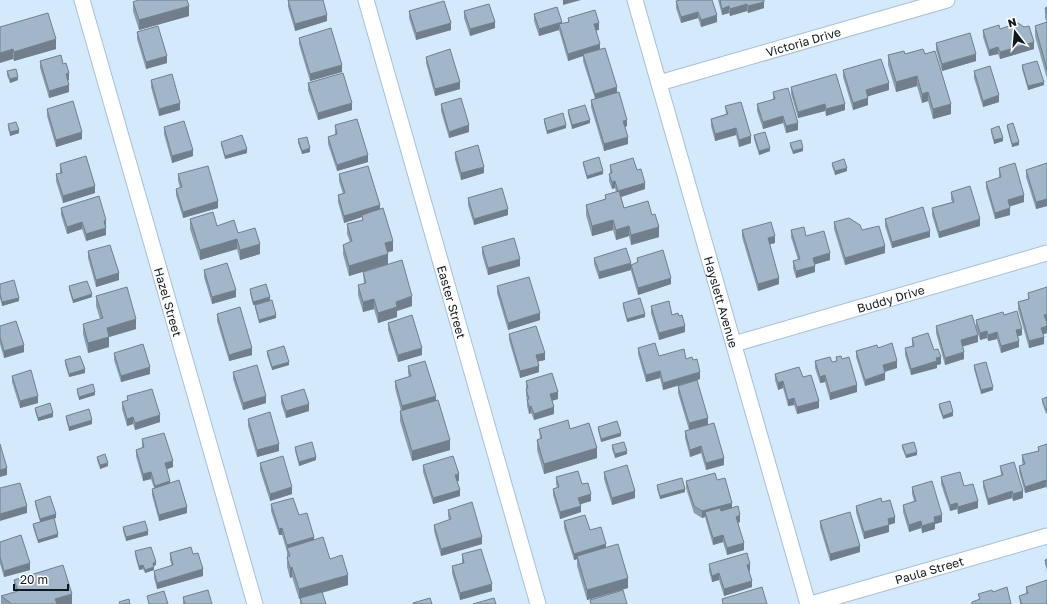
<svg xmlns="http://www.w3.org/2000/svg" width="1047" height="604" viewBox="0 0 1047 604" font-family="'Golos Text',sans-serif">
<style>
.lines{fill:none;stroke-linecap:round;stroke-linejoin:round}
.street-casing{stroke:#aabed1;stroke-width:17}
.street{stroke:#fff;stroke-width:15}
.wall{fill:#8a9dac}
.shaded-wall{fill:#717f8c}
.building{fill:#a1b6c8;stroke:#717f8c}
.labels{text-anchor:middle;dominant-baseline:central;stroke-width:3.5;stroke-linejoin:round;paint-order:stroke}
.street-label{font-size:12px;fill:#111920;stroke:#fff}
</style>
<rect width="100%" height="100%" fill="#d3e9fc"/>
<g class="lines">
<defs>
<g id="street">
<path id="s1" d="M82,0l173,604"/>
<path id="s2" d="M366,0l172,604"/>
<path id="s3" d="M635,0l173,604"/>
<path id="s4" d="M659,83l288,-83"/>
<path id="s5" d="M734,344l313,-91"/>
<path id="s6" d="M811,604l236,-68"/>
</g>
</defs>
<use href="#street" class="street-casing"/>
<use href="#street" class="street"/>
</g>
<g class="wall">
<polygon points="288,0 327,21 295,31 288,7"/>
<polygon points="718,0 764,0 764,8 748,13 747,11 730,16 729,13 722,15"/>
<polygon points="676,1 717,22 701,27 698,18 681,23 676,8"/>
<polygon points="133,2 189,16 139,30 133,11"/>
<polygon points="1047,7 1047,79 1035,36 1035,26 1047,23 1045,18 1045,8"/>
<polygon points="409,11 451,30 416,40 409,18"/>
<polygon points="464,11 495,28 470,36 464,18"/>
<polygon points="534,14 562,24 568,22 568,18 599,30 596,30 600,49 617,92 627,126 625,127 628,144 604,151 591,107 591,100 595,99 583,61 583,56 568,61 559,30 539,36 534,21"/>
<polygon points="0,27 56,49 14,61"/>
<polygon points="1000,29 1034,49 1000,59 998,54 989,56 983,37 983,30"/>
<polygon points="137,32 167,63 146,69 137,39"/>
<polygon points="299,38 342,72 310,81 299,44"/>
<polygon points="936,43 976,61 942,71 936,50"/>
<polygon points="905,54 925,54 951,114 933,119 928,101 922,103 917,86 896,92 888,65 888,55"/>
<polygon points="426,57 460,89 435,96 426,63"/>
<polygon points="40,61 69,80 68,80 69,92 49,98 40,68"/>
<polygon points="1022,65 1044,85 1028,90 1022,69"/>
<polygon points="843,70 889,90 867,96 868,105 853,110 843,77"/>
<polygon points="7,71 18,80 10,83 7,75"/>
<polygon points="974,71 999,102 983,107 974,78"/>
<polygon points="151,80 180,110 159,116 151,87"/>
<polygon points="308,83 352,110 318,120 308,90"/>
<polygon points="791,87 845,110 826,116 825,111 798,118 791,94"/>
<polygon points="773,92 798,130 786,133 783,123 763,129 757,111 757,104 773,100"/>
<polygon points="441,104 469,132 449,138 441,111"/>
<polygon points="725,106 751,143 739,147 736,135 715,141 711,126 711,119 726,114"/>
<polygon points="47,109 82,139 56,147 47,116"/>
<polygon points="568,110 590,123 572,129 568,114"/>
<polygon points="544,119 566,128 547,134 544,122"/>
<polygon points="8,124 19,133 10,136 8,128"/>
<polygon points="335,125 368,162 337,171 328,144 328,137 335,135"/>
<polygon points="1007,125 1019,145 1012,147 1007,128"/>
<polygon points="164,127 193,156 172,163 164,134"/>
<polygon points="991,129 1003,141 994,144 991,132"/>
<polygon points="754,135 770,151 759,155 754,139"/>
<polygon points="298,139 310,152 302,154 298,143"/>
<polygon points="221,142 247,153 225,159 221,145"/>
<polygon points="790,143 803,151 793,154 790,146"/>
<polygon points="455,152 484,173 461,180 455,159"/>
<polygon points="583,162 603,174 587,179 583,165"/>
<polygon points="832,163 847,171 835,175 832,166"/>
<polygon points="1047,163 1047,206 1036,209 1026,177 1026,170"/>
<polygon points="60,164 95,193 63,203 56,181 56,174 60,173"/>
<polygon points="610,165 637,170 645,189 621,197 624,208 659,237 631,245 629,236 616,240 613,230 592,236 586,215 586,205 605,199 605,195 616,192 615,188 612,189 609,181 609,174 610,174"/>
<polygon points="999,168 1024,202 1010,206 1010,215 995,219 986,188 986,182 999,178"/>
<polygon points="178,174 218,208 183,218 176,195 176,189 180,188 178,181"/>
<polygon points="339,174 380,209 393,251 387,252 388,264 349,276 343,254 343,245 350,242 347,234 347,224 362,220 362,217 344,223 338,202 338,195 343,194 339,181"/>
<polygon points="951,192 980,226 939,238 932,215 932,208 952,202 951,199"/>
<polygon points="468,198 508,215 474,225 468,205"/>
<polygon points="61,208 106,227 105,227 106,235 86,241 82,229 67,234 61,215"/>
<polygon points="190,219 217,226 238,233 260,254 240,260 237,249 200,260 190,229"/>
<polygon points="885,219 930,237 892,248 885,226"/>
<polygon points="834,222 862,230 885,253 845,265 834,229"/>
<polygon points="742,230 775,243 769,244 779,284 758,291 742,237"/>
<polygon points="791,230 806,236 830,260 815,264 815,272 796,278 793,268 793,261 798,260 791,237"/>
<polygon points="482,247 520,266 488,275 482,254"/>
<polygon points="88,251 119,280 96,287 88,258"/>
<polygon points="594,258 631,270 599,279 594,264"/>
<polygon points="637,258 671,284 638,295 631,271 631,265 637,263"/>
<polygon points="204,270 236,297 212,304 204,277"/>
<polygon points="363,272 412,306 397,311 397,317 378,323 374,309 363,312 358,295 358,285 364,284"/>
<polygon points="0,284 19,301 2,306 0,298"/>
<polygon points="69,286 92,297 73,303 69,290"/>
<polygon points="497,286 540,320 508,330 497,293"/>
<polygon points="250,289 270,300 276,318 259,323 255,308 255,305 253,305 250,293"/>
<polygon points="1028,293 1046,321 1043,334 1044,344 1029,348 1018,309 1018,302 1028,299"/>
<polygon points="96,296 136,329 109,337 109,347 88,353 83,334 83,324 100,319 96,306"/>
<polygon points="623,303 645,317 627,322 623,307"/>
<polygon points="651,306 672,315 685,332 659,340 651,313"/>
<polygon points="217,314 252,355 229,361 217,321"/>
<polygon points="1004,315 1022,335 1018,336 1019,347 1001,353 997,339 988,341 987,338 980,340 976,327 976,320"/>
<polygon points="388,323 422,355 398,362 388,330"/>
<polygon points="0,326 24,352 4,358 0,344"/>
<polygon points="936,326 978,342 963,346 964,359 945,365 936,333"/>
<polygon points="509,334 545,360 538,361 539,372 520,378 509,340"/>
<polygon points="912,338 934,350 941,364 937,365 937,368 911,375 905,355 905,348 912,346"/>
<polygon points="638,348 659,356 686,359 700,379 663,390 660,378 646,382 638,354"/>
<polygon points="878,348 897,368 885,372 885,380 865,386 856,357 856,351"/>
<polygon points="267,351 289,365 272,370 267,355"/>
<polygon points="114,353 150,374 121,382 114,360"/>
<polygon points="836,357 842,359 857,392 830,400 825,382 820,383 815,368 815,361 832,362 836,361"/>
<polygon points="65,360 85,373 69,377 65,364"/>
<polygon points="974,365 993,390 981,394 974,369"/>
<polygon points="408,366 436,401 450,450 412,461 400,421 400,411 401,411 395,388 395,381 409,377 408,373"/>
<polygon points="233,372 266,403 243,410 233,379"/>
<polygon points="775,374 803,377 819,408 797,414 794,405 788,406 783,388 778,390 775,380"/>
<polygon points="12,376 38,403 20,408 12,382"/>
<polygon points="526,381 558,399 552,401 554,414 534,420 531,413 529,414 527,406 527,399 526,396"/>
<polygon points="678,386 708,424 724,465 706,470 701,453 690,457 685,438 685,431 689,430 678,393"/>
<polygon points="77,389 95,395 79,400 77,392"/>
<polygon points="127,396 160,422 135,430 133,424 127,426 122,409 122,402 127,401"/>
<polygon points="281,396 309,411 286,418 281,403"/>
<polygon points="1047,397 1047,413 1046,414 1042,402 1042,399"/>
<polygon points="939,404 953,416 943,419 939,408"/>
<polygon points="35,408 53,417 38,421 35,411"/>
<polygon points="66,416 92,424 69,431 66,419"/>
<polygon points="248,419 279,451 257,457 248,426"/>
<polygon points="598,427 621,436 601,442 598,430"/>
<polygon points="539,429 570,429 597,458 544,474 537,450 537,440 540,439"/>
<polygon points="142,439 173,467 167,469 170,483 187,513 159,521 152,495 152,489 154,488 151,479 143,481 136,456 136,450 142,448"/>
<polygon points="1047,444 1047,489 1046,487 1025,493 1019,472 1019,466 1023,465 1022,462 1022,455 1038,451 1038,447"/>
<polygon points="612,445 627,454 615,458 612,449"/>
<polygon points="902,445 917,455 906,458 902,448"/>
<polygon points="295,447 316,460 299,466 295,451"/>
<polygon points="97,457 108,466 100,469 97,460"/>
<polygon points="260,463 292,494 270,501 260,470"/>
<polygon points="423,465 459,481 457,481 460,496 433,504 423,472"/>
<polygon points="1000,466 1023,498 1013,501 1012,498 988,505 983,487 983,481 1001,475"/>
<polygon points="604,472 635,498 612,505 604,479"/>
<polygon points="556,477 582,484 591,501 580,504 581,512 560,519 553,495 553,489 557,487 556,484"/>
<polygon points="941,477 964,486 978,508 958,514 957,509 950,511 941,484"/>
<polygon points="717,480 740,522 738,523 744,550 727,555 723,542 713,545 705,517 702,518 694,513 686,488 686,481"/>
<polygon points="657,485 685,492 660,499 657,489"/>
<polygon points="912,487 942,522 935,524 935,529 922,533 921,528 909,532 903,512 903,505 914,501 912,494"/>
<polygon points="35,501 56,518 54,518 58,537 38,543 33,527 33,524 40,522 35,504"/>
<polygon points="882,502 895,523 889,525 889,532 864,539 856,512 856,506"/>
<polygon points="271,504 299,515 314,540 330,559 348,585 322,593 326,604 300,604 300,599 299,599 292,577 290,578 287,567 287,552 282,535 279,535 271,511"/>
<polygon points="448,510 482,544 441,556 434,531 434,525 449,520 448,516"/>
<polygon points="564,521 590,530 606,548 628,588 587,600 577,566 577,559 574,560 564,528"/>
<polygon points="820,521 860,552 830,561 820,527"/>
<polygon points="123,527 148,535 126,541 123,531"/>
<polygon points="0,542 30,570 4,577 0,564"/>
<polygon points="135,551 156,565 153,566 154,570 145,573 143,569 139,570 135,555"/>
<polygon points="170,553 193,554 203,576 157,589 154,578 154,571 172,566 170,560"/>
<polygon points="462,554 492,591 460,600 452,573 452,566 462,563"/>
<polygon points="1047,559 1047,571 1045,563 1045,560"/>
<polygon points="709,564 750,571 749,571 752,587 724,596 719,580 712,582 709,571"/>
<polygon points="14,580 72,604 1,604 1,596 15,592 14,590"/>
<polygon points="1026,587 1047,604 1020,604 1019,596 1026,594"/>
<polygon points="183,597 212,604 183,604"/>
</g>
<g class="shaded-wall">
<polygon points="563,0 581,0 563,5"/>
<polygon points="764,2 764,8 748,13 748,6"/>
<polygon points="747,4 747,11 730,16 730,9"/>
<polygon points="189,6 189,16 139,30 139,20"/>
<polygon points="729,6 729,13 722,15 722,9"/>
<polygon points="698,12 698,18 681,23 681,17"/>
<polygon points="327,15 327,21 295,31 295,24"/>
<polygon points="717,15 717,22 701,27 701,20"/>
<polygon points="495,22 495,28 470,36 470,29"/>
<polygon points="562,22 562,29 559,24 559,30 539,36 539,29"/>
<polygon points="451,23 451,30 416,40 416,33"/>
<polygon points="599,23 599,30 594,31 594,24"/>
<polygon points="56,39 56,49 14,61 14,52"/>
<polygon points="1034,42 1034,49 1000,59 1000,52"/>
<polygon points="600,44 600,51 583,54 583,56 568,61 568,54"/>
<polygon points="998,47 998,54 989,56 989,50"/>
<polygon points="13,49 13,59 0,63 0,53"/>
<polygon points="976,54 976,61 942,71 942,64"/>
<polygon points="167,56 167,63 146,69 146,62"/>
<polygon points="342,65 342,72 310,81 310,74"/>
<polygon points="69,73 69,80 66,81 66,74"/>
<polygon points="917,76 917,86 896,92 896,82"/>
<polygon points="18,77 18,80 10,83 10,79"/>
<polygon points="460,82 460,89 435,96 435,89"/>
<polygon points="1044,82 1044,85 1028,90 1028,86"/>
<polygon points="889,83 889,90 866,97 866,90"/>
<polygon points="69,85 69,92 49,98 49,91"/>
<polygon points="617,87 617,94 595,100 595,94"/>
<polygon points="928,92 928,101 922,103 922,94"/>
<polygon points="999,95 999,102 983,107 983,101"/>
<polygon points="868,98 868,105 853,110 853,103"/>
<polygon points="180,103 180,110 159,116 159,109"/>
<polygon points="352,103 352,110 318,120 318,113"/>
<polygon points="825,104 825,111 798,118 798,112"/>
<polygon points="845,104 845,110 826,116 826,109"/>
<polygon points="951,104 951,114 933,119 933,109"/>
<polygon points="783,116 783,123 763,129 763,122"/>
<polygon points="590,120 590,123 572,129 572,125"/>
<polygon points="627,120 627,126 623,128 623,121"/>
<polygon points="798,123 798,130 786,133 786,126"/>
<polygon points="469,125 469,132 449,138 449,132"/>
<polygon points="566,125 566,128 547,134 547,131"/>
<polygon points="736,128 736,135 715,141 715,134"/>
<polygon points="19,130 19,133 10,136 10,132"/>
<polygon points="82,132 82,139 56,147 56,140"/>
<polygon points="751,136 751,143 739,147 739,140"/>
<polygon points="628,137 628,144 604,151 604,144"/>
<polygon points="1003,138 1003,141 994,144 994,140"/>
<polygon points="1019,142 1019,145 1012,147 1012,144"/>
<polygon points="310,148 310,152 302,154 302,151"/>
<polygon points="770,148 770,151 759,155 759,151"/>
<polygon points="803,148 803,151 793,154 793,151"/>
<polygon points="247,149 247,153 225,159 225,156"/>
<polygon points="193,150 193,156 172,163 172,156"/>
<polygon points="368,155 368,162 337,171 337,165"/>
<polygon points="484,167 484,173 461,180 461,173"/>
<polygon points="847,168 847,171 835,175 835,171"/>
<polygon points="603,171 603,174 587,179 587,176"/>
<polygon points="615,181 615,188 612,189 612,182"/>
<polygon points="645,183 645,189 618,198 618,191"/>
<polygon points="95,186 95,193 63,203 63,196"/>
<polygon points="1024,195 1024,202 1008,207 1008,200"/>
<polygon points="1047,199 1047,206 1036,209 1036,202"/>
<polygon points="218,201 218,208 183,218 183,212"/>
<polygon points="380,205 380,212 362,215 362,217 344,223 344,216"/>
<polygon points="1010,208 1010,215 995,219 995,213"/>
<polygon points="508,209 508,215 474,225 474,219"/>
<polygon points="980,219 980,226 939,238 939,232"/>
<polygon points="106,220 106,227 104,228 104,221"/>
<polygon points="613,220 613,230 592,236 592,226"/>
<polygon points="82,222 82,229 67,234 67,227"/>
<polygon points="629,226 629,236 616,240 616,230"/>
<polygon points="659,227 659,237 631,245 631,235"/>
<polygon points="106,228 106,235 86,241 86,234"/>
<polygon points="930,231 930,237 892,248 892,242"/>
<polygon points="775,236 775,243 768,245 768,238"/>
<polygon points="237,239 237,249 200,260 200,250"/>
<polygon points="393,241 393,251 385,253 385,243"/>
<polygon points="260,244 260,254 240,260 240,250"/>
<polygon points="885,246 885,253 845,265 845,258"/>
<polygon points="830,253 830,260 813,265 813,258"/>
<polygon points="388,254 388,264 349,276 349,266"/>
<polygon points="520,259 520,266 488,275 488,268"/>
<polygon points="631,263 631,270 599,279 599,272"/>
<polygon points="815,266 815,272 796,278 796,271"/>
<polygon points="119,273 119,280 96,287 96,280"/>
<polygon points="671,278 671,284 638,295 638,288"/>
<polygon points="779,278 779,284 758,291 758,284"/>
<polygon points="236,290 236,297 212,304 212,297"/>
<polygon points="92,294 92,297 73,303 73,300"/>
<polygon points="412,296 412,306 397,311 397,317 378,323 378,313 396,302"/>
<polygon points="270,297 270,300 253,305 253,302"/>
<polygon points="19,298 19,301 2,306 2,302"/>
<polygon points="374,299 374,309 363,312 363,302"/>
<polygon points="540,313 540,320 508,330 508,323"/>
<polygon points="645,314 645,317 627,322 627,319"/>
<polygon points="1047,314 1047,321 1044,321 1044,315"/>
<polygon points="276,315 276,318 259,323 259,320"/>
<polygon points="136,319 136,329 109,337 109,347 88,353 88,343 107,328"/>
<polygon points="685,326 685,332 659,340 659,333"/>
<polygon points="1047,326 1047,333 1041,335 1041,328"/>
<polygon points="1022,329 1022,335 1016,337 1016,330"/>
<polygon points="987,331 987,338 980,340 980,333"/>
<polygon points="997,332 997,339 988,341 988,335"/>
<polygon points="978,335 978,342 961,347 961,340"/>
<polygon points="1044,337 1044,344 1029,348 1029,341"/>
<polygon points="1019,341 1019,347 1001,353 1001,346"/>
<polygon points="24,345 24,352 4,358 4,351"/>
<polygon points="252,348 252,355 229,361 229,355"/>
<polygon points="422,348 422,355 398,362 398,355"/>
<polygon points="964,352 964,359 945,365 945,358"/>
<polygon points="545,353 545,360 536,362 536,355"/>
<polygon points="941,357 941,364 937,365 937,368 911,375 911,369 936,358"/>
<polygon points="897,361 897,368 883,372 883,365"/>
<polygon points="289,362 289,365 272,370 272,367"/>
<polygon points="539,366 539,372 520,378 520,371"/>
<polygon points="150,367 150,374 121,382 121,376"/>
<polygon points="85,369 85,373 69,377 69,374"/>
<polygon points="660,371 660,378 646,382 646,375"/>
<polygon points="700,372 700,379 663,390 663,383"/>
<polygon points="885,373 885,380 865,386 865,380"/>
<polygon points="825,375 825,382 820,383 820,377"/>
<polygon points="783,381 783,388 778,390 778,383"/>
<polygon points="857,385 857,392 830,400 830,393"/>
<polygon points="993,387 993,390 981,394 981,390"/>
<polygon points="95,392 95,395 79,400 79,397"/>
<polygon points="558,392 558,399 550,401 550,394"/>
<polygon points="38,396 38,403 20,408 20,401"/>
<polygon points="266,396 266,403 243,410 243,403"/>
<polygon points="436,396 436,403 402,413 402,406"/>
<polygon points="794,398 794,405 788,406 788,400"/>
<polygon points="819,401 819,408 797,414 797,407"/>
<polygon points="309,404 309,411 286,418 286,411"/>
<polygon points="531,406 531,413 529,414 529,407"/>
<polygon points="554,407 554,414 534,420 534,414"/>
<polygon points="953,412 953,416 943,419 943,416"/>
<polygon points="53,413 53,417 38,421 38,418"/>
<polygon points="160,415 160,422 135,430 135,423"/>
<polygon points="133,417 133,424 127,426 127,419"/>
<polygon points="708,418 708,425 689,430 689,423"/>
<polygon points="92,420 92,424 69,431 69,427"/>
<polygon points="621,433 621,436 601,442 601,439"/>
<polygon points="450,440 450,450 412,461 412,451"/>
<polygon points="279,444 279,451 257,457 257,450"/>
<polygon points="701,446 701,453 690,457 690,450"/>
<polygon points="597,448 597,458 544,474 544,464"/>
<polygon points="627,451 627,454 615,458 615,454"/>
<polygon points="917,452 917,455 906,458 906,455"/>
<polygon points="316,457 316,460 299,466 299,462"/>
<polygon points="724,458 724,465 706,470 706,463"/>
<polygon points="173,461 173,467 165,470 165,463"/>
<polygon points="108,463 108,466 100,469 100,465"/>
<polygon points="7,468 7,475 0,477 0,470"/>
<polygon points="151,472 151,479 143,481 143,474"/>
<polygon points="459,474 459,481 455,482 455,475"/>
<polygon points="1046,480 1046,487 1025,493 1025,487"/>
<polygon points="170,481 170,488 155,492 155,486"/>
<polygon points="292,487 292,494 270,501 270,494"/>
<polygon points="685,489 685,492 660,499 660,496"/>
<polygon points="460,490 460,496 433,504 433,498"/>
<polygon points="635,491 635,498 612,505 612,498"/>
<polygon points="1012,491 1012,498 988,505 988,499"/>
<polygon points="1023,491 1023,498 1013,501 1013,494"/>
<polygon points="591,494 591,501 578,505 578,498"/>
<polygon points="978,501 978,508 958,514 958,507"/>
<polygon points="732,503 732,510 705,512 705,517 702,518 702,511"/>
<polygon points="957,503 957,509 950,511 950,505"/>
<polygon points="27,506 27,513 0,521 0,514"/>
<polygon points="581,506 581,512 560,519 560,512"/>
<polygon points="187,507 187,513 159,521 159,515"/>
<polygon points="56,514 56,518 40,522 40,519"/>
<polygon points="740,515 740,522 736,523 736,517"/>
<polygon points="942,515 942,522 935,524 935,529 922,533 922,526 934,517"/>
<polygon points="895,517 895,523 888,525 888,519"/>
<polygon points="921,521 921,528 909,532 909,525"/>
<polygon points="889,525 889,532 864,539 864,532"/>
<polygon points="282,528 282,535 279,535 279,529"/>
<polygon points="148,531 148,535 126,541 126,537"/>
<polygon points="58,534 58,537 38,543 38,540"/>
<polygon points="723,535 723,542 713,545 713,538"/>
<polygon points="314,537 314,544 287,548 287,552 287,545"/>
<polygon points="482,537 482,544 441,556 441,549"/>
<polygon points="744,543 744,550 727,555 727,548"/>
<polygon points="606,544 606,551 577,556 577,559 574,560 574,554"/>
<polygon points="860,546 860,552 830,561 830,554"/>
<polygon points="156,562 156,565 153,566 153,563"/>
<polygon points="30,563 30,570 4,577 4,571"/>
<polygon points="750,564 750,571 747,572 747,565"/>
<polygon points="143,565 143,569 139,570 139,566"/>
<polygon points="154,567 154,570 145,573 145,570"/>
<polygon points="292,567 292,577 290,578 290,568"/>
<polygon points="203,569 203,576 157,589 157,583"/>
<polygon points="719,573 719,580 712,582 712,576"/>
<polygon points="348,575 348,585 299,599 299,589"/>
<polygon points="628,578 628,588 587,600 587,590"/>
<polygon points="752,581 752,587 724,596 724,589"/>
<polygon points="492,584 492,591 460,600 460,593"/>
<polygon points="72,594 72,604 55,604 55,599"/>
</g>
<g class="building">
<polygon points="138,0 187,0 189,6 139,20 133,2"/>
<polygon points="288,0 323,0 327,15 295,24"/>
<polygon points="681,0 712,0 717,15 701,20 698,12 681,17 676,1"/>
<polygon points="720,0 764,0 764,2 748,6 747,4 730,9 729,6 722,9"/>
<polygon points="444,1 451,23 416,33 409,11"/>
<polygon points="489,4 495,22 470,29 464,11"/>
<polygon points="557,7 562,22 539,29 534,14"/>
<polygon points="1047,7 1047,14 1045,8"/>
<polygon points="595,10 599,23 594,24 600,44 568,54 559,24 569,22 568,18"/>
<polygon points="48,13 56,39 14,52 13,49 0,53 0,27"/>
<polygon points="1047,22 1047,69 1035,26"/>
<polygon points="1018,23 1024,27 1029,26 1034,42 1000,52 998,47 989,50 983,30 999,25 1000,29"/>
<polygon points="158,26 167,56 146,62 137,32"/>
<polygon points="331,28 342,65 310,74 299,38"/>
<polygon points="970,33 976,54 942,64 936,43"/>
<polygon points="605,48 617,87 595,94 583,54"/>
<polygon points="450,49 460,82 435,89 426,57"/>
<polygon points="923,49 925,54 935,51 951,104 933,109 928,92 922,94 917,76 896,82 888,55 904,51 905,54"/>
<polygon points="61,55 63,64 66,63 69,73 66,74 69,85 49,91 40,61"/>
<polygon points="881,59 889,83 866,90 868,98 853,103 843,70"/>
<polygon points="1037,61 1044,82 1028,86 1022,65"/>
<polygon points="990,66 999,95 983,101 974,71"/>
<polygon points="16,69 18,77 10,79 7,71"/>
<polygon points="343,73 352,103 318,113 308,83"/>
<polygon points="172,74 180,103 159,109 151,80"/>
<polygon points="836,74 845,104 826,109 825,104 798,112 791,87"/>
<polygon points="788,88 798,123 786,126 783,116 763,122 757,104 775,99 773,92"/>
<polygon points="619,92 627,120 623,121 628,137 604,144 591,100"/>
<polygon points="461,98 469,125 449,132 441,104"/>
<polygon points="73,101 82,132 56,140 47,109"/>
<polygon points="741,102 751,136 739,140 736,128 715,134 711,119 728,114 725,106"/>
<polygon points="585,105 590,120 572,125 568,110"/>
<polygon points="563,113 566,125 547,131 544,119"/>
<polygon points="357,119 368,155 337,165 328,137 337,134 335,125"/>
<polygon points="184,121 193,150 172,156 164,127"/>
<polygon points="16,122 19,130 10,132 8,124"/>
<polygon points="1013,123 1019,142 1012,144 1007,125"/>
<polygon points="999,126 1003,138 994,140 991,129"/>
<polygon points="765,132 770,148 759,151 754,135"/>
<polygon points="242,135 247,149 225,156 221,142"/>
<polygon points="307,137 310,148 302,151 298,139"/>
<polygon points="801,140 803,148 793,151 790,143"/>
<polygon points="478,145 484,167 461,173 455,152"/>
<polygon points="86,156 95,186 63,196 56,174 62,173 60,164"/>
<polygon points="599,157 603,171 587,176 583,162"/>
<polygon points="633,158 637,170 641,169 645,183 618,191 615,181 612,182 609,174 612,173 610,165"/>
<polygon points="844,159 847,168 835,171 832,163"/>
<polygon points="1015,163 1024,195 1008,200 1010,208 995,213 986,182 1001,177 999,168"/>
<polygon points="1047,163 1047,199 1036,202 1026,170"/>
<polygon points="208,166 218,201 183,212 176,189 182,187 178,174"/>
<polygon points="368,166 380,205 344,216 338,195 345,193 339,174"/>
<polygon points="970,186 980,219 939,232 932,208 954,202 951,192"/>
<polygon points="502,188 508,209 474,219 468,198"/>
<polygon points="619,191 624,208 648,201 652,215 655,214 659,227 631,235 629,226 616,230 613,220 592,226 586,205 606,199 605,195"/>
<polygon points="99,196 106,220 104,221 106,228 86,234 82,222 67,227 61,208"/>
<polygon points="923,207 930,231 892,242 885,219"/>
<polygon points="383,208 393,241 385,243 388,254 349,266 343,245 352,241 347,224 363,220 362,215"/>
<polygon points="213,212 217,226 234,220 238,233 255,228 260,244 240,250 237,239 200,250 190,219"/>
<polygon points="849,218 860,225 862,230 879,226 885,246 845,258 834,222"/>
<polygon points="771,222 775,236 768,238 779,278 758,284 742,230"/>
<polygon points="804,227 806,236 824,231 830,253 813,258 815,266 796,271 793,261 800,259 791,230"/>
<polygon points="514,238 520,259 488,268 482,247"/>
<polygon points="110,245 119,273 96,280 88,251"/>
<polygon points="626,248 631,263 599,272 594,258"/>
<polygon points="663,250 671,278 638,288 631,265 638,262 637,258"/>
<polygon points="402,260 412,296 396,302 397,307 378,313 374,299 363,302 358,285 366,283 363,272"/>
<polygon points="227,263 236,290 212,297 204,270"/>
<polygon points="529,277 540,313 508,323 497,286"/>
<polygon points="14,280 19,298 2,302 0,294 0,284"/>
<polygon points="87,281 92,294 73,300 69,286"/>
<polygon points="266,284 270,297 253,302 250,289"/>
<polygon points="127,287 136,319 107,328 109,337 88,343 83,324 103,318 96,296"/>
<polygon points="1047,287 1047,314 1044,315 1047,323 1047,326 1041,328 1044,337 1029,341 1018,302 1029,299 1028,293"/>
<polygon points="640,298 645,314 627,319 623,303"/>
<polygon points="272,300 276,315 259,320 255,305"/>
<polygon points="669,301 672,315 678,313 679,316 682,315 685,326 659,333 651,306"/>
<polygon points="240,307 252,348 229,355 217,314"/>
<polygon points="1017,311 1022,329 1016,330 1019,341 1001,346 997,332 988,335 987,331 980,333 976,320 1003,312 1004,315"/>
<polygon points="412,315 422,348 398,355 388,323"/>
<polygon points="972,315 978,335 961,340 964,352 945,358 936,326"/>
<polygon points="16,321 24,345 4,351 0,337 0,326"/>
<polygon points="536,326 545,353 536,355 539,366 520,371 509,334"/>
<polygon points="928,333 934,350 938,349 941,357 936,358 937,361 911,369 905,348 914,346 912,338"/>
<polygon points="655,343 659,356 684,349 686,359 692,357 693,360 697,359 700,372 663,383 660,371 646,375 638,348"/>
<polygon points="892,343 897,361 883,365 885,373 865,380 856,351 877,345 878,348"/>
<polygon points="143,344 150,367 121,376 114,353"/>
<polygon points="284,346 289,362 272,367 267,351"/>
<polygon points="80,356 85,369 69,374 65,360"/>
<polygon points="841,356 842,359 849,357 857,385 830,393 825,375 820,377 815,361 830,357 832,362 837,361 836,357"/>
<polygon points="425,361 436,396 402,406 395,381 411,376 408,366"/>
<polygon points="986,362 993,387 981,390 974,365"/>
<polygon points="257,365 266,396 243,403 233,372"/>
<polygon points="799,367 803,377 811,375 819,401 797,407 794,398 788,400 783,381 778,383 775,374"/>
<polygon points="31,370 38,396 20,401 12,376"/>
<polygon points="552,373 558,392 550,394 554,407 534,414 531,406 529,407 527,399 529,399 526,389 528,388 526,381"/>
<polygon points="697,380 708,418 689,423 678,386"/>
<polygon points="93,384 95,392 79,397 77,389"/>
<polygon points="152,389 160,415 135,423 133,417 127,419 122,402 128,400 127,396"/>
<polygon points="304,389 309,404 286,411 281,396"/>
<polygon points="1047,397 1047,410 1046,410 1042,399"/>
<polygon points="438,400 450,440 412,451 400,411"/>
<polygon points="950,401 953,412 943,416 939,404"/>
<polygon points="50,403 53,413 38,418 35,408"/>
<polygon points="89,409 92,420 69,427 66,416"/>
<polygon points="270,412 279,444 257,450 248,419"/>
<polygon points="568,420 570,429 589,423 597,448 544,464 537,440 542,438 539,429"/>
<polygon points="617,421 621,433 601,439 598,427"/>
<polygon points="714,423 724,458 706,463 701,446 690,450 685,431"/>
<polygon points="164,433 173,461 165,463 170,481 155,486 151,472 143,474 136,450 144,447 142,439"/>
<polygon points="312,442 316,457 299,462 295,447"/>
<polygon points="624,442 627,451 615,454 612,445"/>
<polygon points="914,442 917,452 906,455 902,445"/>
<polygon points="0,444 7,468 0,470"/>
<polygon points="1047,444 1047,483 1046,480 1025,487 1019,466 1025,464 1022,455 1039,451 1038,447"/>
<polygon points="105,454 108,463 100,465 97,457"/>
<polygon points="283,456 292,487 270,494 260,463"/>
<polygon points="453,456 459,474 455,475 460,490 433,498 423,465"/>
<polygon points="1014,462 1023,491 1013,494 1012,491 988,499 983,481 1003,475 1000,466"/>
<polygon points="627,465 635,491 612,498 604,472"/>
<polygon points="578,471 582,484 588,483 591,494 578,498 581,506 560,512 553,489 559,487 556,477"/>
<polygon points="960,472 964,486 973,484 978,501 958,507 957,503 950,505 941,477"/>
<polygon points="715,473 717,480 725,478 732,503 702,511 694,506 686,481"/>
<polygon points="682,478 685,489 660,496 657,485"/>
<polygon points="179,480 187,507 159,515 152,489"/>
<polygon points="932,481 942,515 934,517 935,522 922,526 921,521 909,525 903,505 916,501 912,487"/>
<polygon points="20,483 27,506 0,514 0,488"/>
<polygon points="50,496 56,514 40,519 35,501"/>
<polygon points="293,498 299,515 307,513 314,537 287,545 282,528 279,529 271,504"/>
<polygon points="881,498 882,502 890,500 895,517 888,519 889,525 864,532 856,506"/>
<polygon points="472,502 482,537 441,549 434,525 451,519 448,510"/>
<polygon points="738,506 740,515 736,517 744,543 727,548 723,535 713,538 705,512 720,508 721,511"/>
<polygon points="850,512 860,546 830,554 820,521"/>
<polygon points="585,515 590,530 601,527 606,544 574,554 564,521"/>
<polygon points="54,518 58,534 38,540 33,524"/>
<polygon points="145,521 148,531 126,537 123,527"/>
<polygon points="21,535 30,563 4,571 0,557 0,542"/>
<polygon points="323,537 330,559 342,555 348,575 299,589 292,567 290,568 287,557 290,556 287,548"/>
<polygon points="618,544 628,578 587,590 577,556"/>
<polygon points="151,547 156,562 153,563 154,567 145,570 143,565 139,566 135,551"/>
<polygon points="191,547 193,554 198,553 203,569 157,583 154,571 173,565 170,553"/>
<polygon points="481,549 492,584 460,593 452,566 464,563 462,554"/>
<polygon points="747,553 750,564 747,565 752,581 724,589 719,573 712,576 709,564"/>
<polygon points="1047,559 1047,567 1045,560"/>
<polygon points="63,565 72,594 55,599 57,604 12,604 1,596 18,591 14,580"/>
<polygon points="1047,580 1047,604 1022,604 1019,596 1028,593 1026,587"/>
<polygon points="762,587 767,604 723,604 722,599"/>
<polygon points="1007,587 1011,604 972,604 972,602 980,599 978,594 992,590 993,592"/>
<polygon points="208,590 212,604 185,604 183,597"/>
<polygon points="623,590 627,604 591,604 590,600"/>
<polygon points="164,591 168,604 149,604 147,596"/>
<polygon points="322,592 326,604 302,604 300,598"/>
<polygon points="430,598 432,604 413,604 413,603"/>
<polygon points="494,598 496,604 473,604"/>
<polygon points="129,599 130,604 120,604 119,602"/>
</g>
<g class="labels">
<g class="street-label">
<text stroke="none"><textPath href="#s4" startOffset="150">Victoria Drive</textPath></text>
<text stroke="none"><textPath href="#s5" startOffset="163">Buddy Drive</textPath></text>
<text stroke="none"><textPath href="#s1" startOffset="314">Hazel Street</textPath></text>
<text stroke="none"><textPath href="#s2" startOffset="314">Easter Street</textPath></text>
<text stroke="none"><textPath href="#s3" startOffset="314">Hayslett Avenue</textPath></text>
<text stroke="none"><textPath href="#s6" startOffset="123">Paula Street</textPath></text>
</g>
</g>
<g transform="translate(1015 32) rotate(344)" stroke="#ffffff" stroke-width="3" paint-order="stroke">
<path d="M0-3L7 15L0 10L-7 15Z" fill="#111920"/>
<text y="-6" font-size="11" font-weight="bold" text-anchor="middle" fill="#111920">N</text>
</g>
<path d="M14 584v6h54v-6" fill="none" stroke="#111920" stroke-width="2"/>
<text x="20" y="584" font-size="12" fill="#111920" stroke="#ffffff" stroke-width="3" paint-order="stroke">20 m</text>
</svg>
